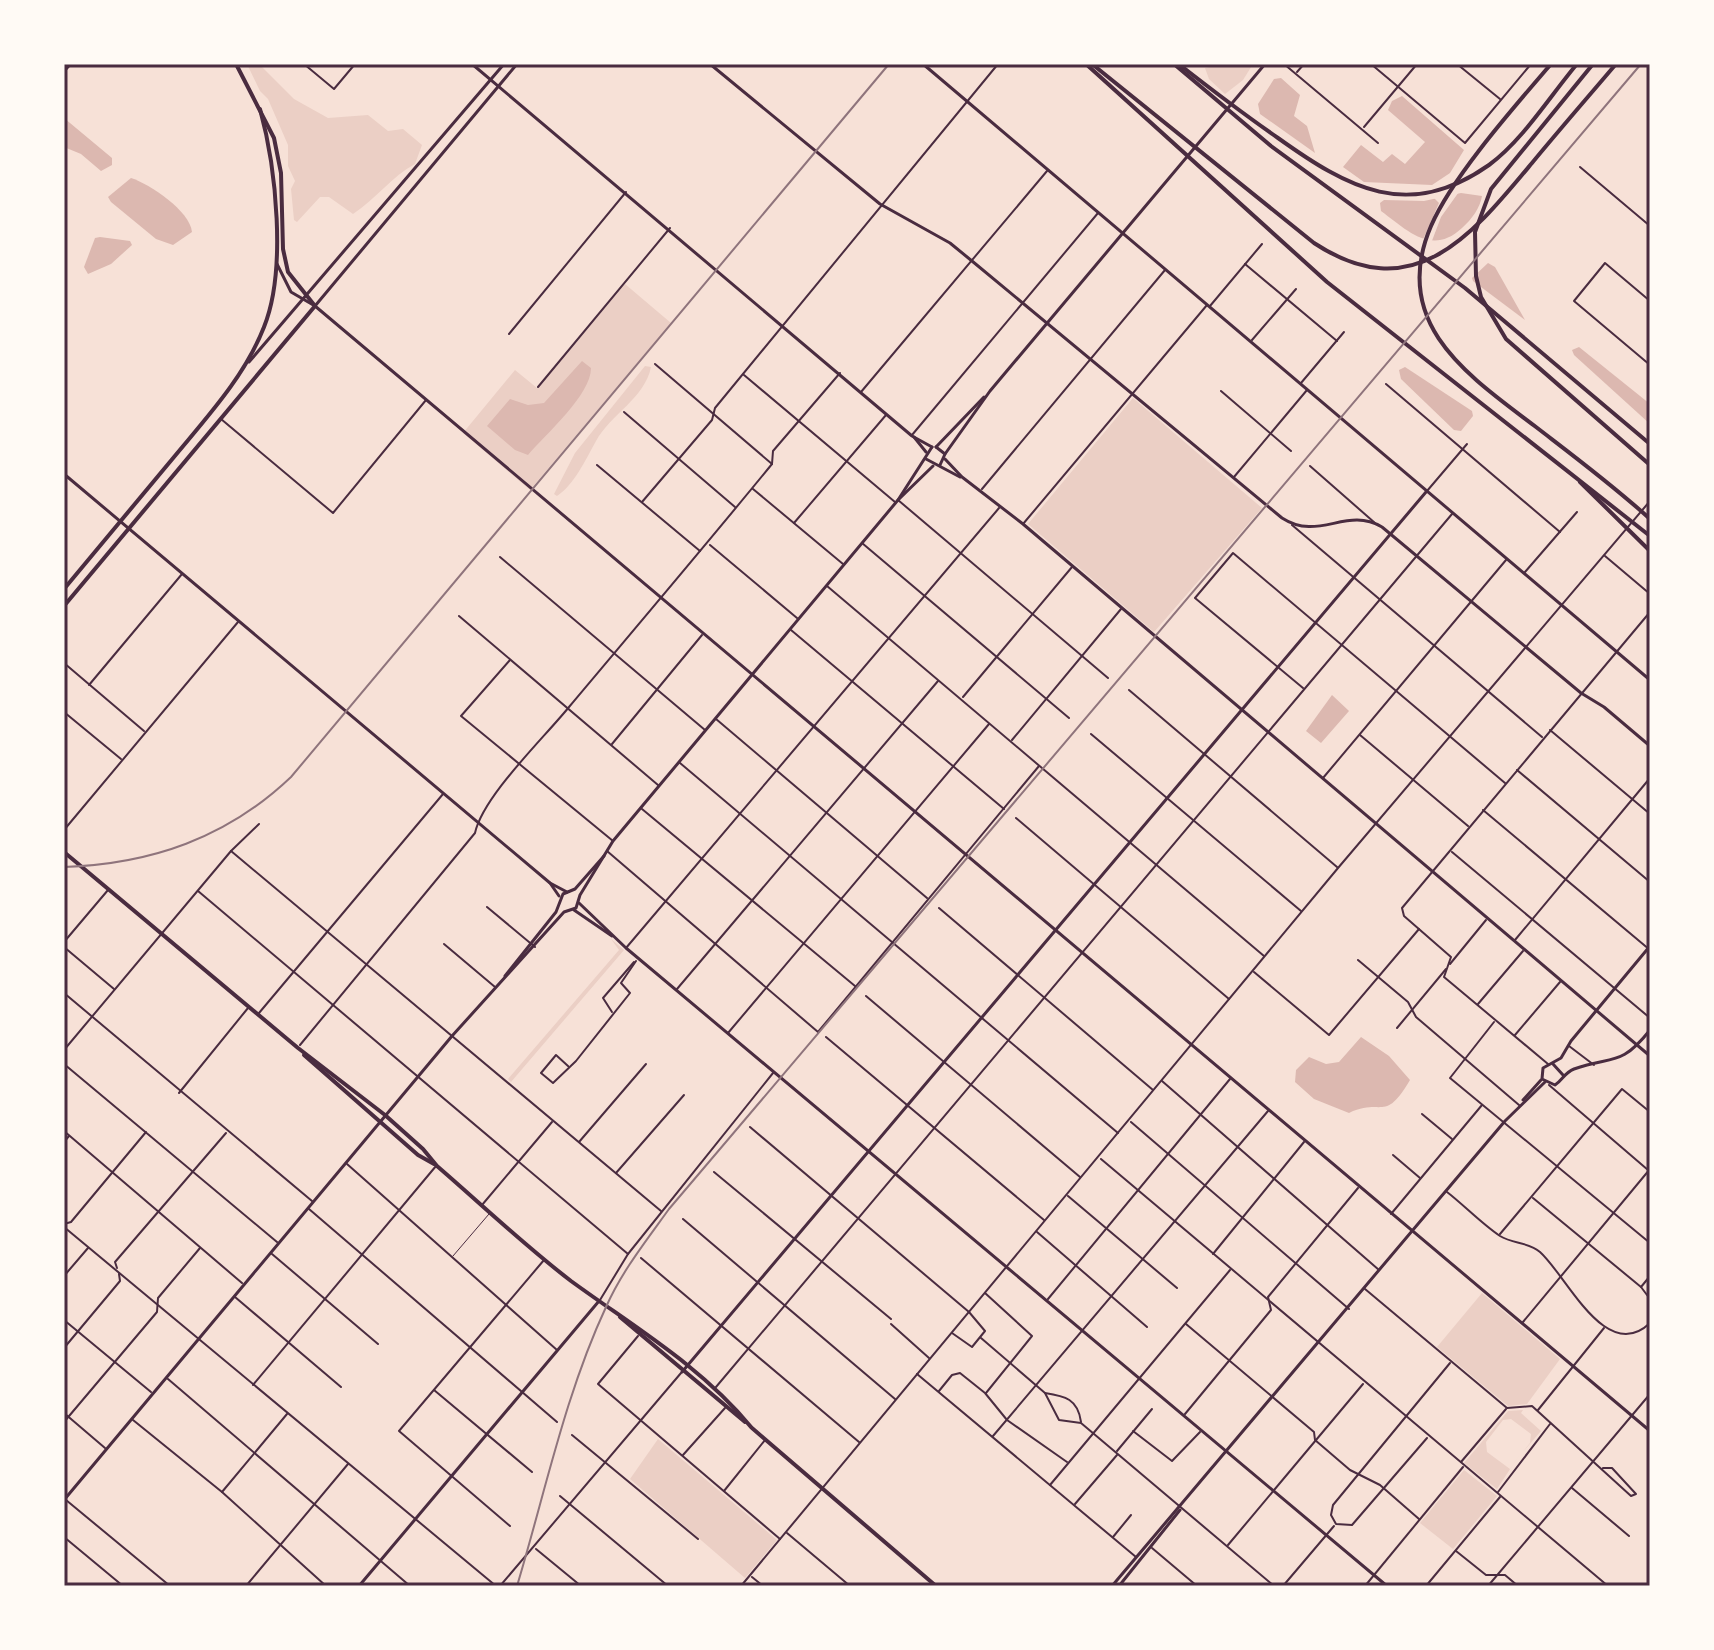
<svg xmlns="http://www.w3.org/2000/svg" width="1714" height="1650" viewBox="0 0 1714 1650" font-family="Rubik,sans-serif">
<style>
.green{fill:#ebcfc5}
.water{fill:#dcb8b0}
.pier{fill:#f7e1d7}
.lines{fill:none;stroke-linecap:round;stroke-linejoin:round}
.service{stroke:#4a2c40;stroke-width:1}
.minor{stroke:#4a2c40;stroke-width:2}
.tertiary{stroke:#4a2c40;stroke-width:3}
.secondary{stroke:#4a2c40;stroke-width:3}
.primary{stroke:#4a2c40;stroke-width:4}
.motorway{stroke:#4a2c40;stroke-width:4}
.rail{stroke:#8f747c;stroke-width:2}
.neatline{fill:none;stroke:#4a2c40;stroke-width:3}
</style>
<rect width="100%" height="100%" fill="#f7e1d7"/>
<g class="green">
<path d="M247,64h12l35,35 34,19 40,-3 20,16 15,-2 19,16 -7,19c-23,12 -39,35 -62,50l-24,-17h-9l-23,25 -3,-2 -3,-31 4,-8 -7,-15v-21l-20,-46 -8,-8z"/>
<polygon points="1223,64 1253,64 1243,80 1225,94 1209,79 1205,68"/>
<polygon points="625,284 671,323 530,490 463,433 515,370 537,388"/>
<path d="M645,366l6,1c-6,31 -41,48 -55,74 -10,18 -22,44 -39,55l-3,-2 21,-41z"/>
<polygon points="1133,398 1262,508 1154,632 1028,524"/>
<polygon points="611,939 624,950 511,1082 508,1079 619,950"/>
<polygon points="1482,1293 1560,1359 1527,1404 1508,1406 1437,1347"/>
<polygon points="1523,1410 1521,1413 1541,1431 1522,1453 1530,1443 1531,1434 1511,1419 1503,1420 1486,1442 1487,1452 1510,1469 1520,1454 1497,1489 1464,1463 1508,1411"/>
<polygon points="658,1439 777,1540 745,1578 630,1479"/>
<polygon points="1464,1470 1497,1496 1453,1549 1420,1523"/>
</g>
<g class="water">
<polygon points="1281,78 1300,95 1294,116 1307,126 1315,153 1260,114 1258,104 1274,79"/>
<polygon points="1402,96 1464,150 1450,173 1432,185 1364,182 1343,167 1361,145 1383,162 1392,154 1405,164 1425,142 1388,110 1392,101"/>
<polygon points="64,118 112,158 112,165 101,171 81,154 64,147"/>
<path d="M131,178c19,6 59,33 61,54l-19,13 -17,-6 -45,-37 -3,-5z"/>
<path d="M1461,193l21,3c-2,12 -10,23 -20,32 -30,28 -54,3 -81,-17l-1,-8 4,-3 40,1z"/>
<polygon points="100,237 130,241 132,245 111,264 88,274 84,267 95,238"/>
<polygon points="1488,263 1495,267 1525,320 1473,281 1472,278"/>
<polygon points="1579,347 1650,404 1650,424 1574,355 1572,350"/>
<path d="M582,361l9,7c0,27 -45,66 -63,87l-13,-5 -28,-24 23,-27 18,6 16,-2z"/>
<polygon points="1405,367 1472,411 1473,416 1461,431 1454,430 1401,379 1399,370"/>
<polygon points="1332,695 1349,711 1321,743 1306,731"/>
<path d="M1361,1037l28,19 21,24c-26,44 -27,17 -61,33l-35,-14 -19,-17 1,-12 13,-13 17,7 13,-2z"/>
</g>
<polygon class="pier" points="1461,189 1441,217 1430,246 1421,244 1439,203 1431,195"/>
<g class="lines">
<polyline class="service" points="453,1256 489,1214"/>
<g class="minor">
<polyline points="304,64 334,89 355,64"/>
<polyline points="1284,64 1378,143"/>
<polyline points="1371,64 1465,143 1531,64"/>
<polyline points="1457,64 1500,99"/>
<polyline points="64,72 71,64"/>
<polyline points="1297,72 1304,64"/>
<polyline points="1364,127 1417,64"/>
<polyline points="1580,167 1650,226"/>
<polyline points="1245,264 1337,341"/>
<polyline points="1650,301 1605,263 1574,301 1650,365"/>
<polyline points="1210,306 1262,244"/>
<polyline points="509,334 626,192"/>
<polyline points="1252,340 1296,289"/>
<polyline points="655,364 772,464"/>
<polyline points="744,375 895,502"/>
<polyline points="1301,383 1344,332"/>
<polyline points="1386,384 1560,532"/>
<polyline points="538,387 670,228"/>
<polyline points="1221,391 1291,451"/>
<polyline points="861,392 1047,171"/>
<polyline points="624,412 735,507"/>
<polyline points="221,419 333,513 426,400"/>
<polyline points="912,435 1098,213"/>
<polyline points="597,465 700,551"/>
<polyline points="1310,466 1375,523"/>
<polyline points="1234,477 1307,390"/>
<polyline points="753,489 843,564"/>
<polyline points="982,489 1165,270"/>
<polyline points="1427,491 1467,444"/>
<polyline points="898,500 1108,678"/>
<polyline points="642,502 712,420 715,408 998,64"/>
<polyline points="794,523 886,415"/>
<polyline points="1023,524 1207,305"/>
<polyline points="1292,525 1542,737"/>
<polyline points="862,543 1069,718"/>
<polyline points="710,545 797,618"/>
<polyline points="1605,556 1650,594"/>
<polyline points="500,557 705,730"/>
<polyline points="1525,572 1577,512"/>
<polyline points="827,586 1264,956"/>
<polyline points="459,616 658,785"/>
<polyline points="791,630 1004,809"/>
<polyline points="510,660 461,716 613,841"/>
<polyline points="64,663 144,731"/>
<polyline points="89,685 182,574"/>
<polyline points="1303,688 1195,598 1233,553 1505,783"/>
<polyline points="1129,690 1337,867"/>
<polyline points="963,697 1072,567"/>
<polyline points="64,712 121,759"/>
<polyline points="716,719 927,898"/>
<polyline points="1550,730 1650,814"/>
<polyline points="1091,734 1301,911"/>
<polyline points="1360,735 1468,826"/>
<polyline points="1012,740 1121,609"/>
<polyline points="612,744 702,635"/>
<polyline points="680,763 1118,1133"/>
<polyline points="1517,770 1650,882"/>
<polyline points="1323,778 1506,560"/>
<polyline points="642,809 855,986"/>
<polyline points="1483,810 1650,950"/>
<polyline points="1016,818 1229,999"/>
<polyline points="64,830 238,622"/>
<polyline points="231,851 661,1211"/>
<polyline points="607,851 818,1032 1039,766"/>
<polyline points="1452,852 1650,1018"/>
<polyline points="198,891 628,1254"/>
<polyline points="487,907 535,947"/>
<polyline points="939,908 1153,1090"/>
<polyline points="1515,940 1650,778"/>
<polyline points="64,942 108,890"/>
<polyline points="444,944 495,987"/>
<polyline points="64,947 114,989"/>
<polyline points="626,948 999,508"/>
<polyline points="1358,960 1408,1002 1416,1017 1519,1105"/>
<polyline points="1450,964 1486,920"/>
<polyline points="1254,972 1329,1035 1419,929"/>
<polyline points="677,989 938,681"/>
<polyline points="64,993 312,1201"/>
<polyline points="866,996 1080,1177"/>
<polyline points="1478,1004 1523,951"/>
<polyline points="612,1012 603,998 634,962"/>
<polyline points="259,1013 443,794"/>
<polyline points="1494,1022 1450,1078 1650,1243"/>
<polyline points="1397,1028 1446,969"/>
<polyline points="728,1033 989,724"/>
<polyline points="1515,1035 1560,982"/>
<polyline points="826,1037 1044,1220"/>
<path d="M300,1045l175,-212c8,-37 69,-95 94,-126 68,-81 136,-161 203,-243l1,-13 67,-78"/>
<polyline points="1569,1046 1594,1065"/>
<polyline points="64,1050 231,851 259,824"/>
<polyline points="64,1064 277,1242"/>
<polyline points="1548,1064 1444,977 1451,957 1404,916 1402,908 1650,612"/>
<polyline points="568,1066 556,1055 541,1073 553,1083 576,1061 630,993 621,983 636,961"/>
<polyline points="1162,1081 1379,1270"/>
<polyline points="1549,1085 1648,1170"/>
<polyline points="179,1093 248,1008"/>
<polyline points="1422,1114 1452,1139"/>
<polyline points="1131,1122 1349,1309"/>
<polyline points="750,1127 969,1312 985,1331 972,1347 952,1333"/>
<polyline points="64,1131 242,1283"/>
<polyline points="64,1142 69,1136"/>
<polyline points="579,1142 646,1064"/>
<polyline points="1393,1155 1420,1178"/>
<polyline points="1101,1159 1608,1586"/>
<polyline points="347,1164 557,1350"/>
<polyline points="714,1172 891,1319"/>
<polyline points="616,1173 684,1095"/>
<path d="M1447,1192c18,14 35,32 53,44 13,8 29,6 40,16 27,24 66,113 110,71"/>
<polyline points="1068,1196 1177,1288"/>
<polyline points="1533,1198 1641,1287 1650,1299"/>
<polyline points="482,1205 552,1122"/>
<polyline points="309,1209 557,1422"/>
<polyline points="1391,1214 1482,1105"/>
<polyline points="683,1219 895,1399"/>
<polyline points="64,1224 71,1222 146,1132"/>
<polyline points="64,1227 496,1586"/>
<polyline points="1037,1232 1147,1327"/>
<polyline points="1500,1234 1622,1089 1650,1112"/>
<polyline points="272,1254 378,1344"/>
<polyline points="1213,1254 1304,1142"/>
<polyline points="641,1258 859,1442"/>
<polyline points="117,1268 115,1262 226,1133"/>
<polyline points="64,1276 88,1248"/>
<polyline points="1641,1287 1650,1276"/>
<polyline points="1365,1289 1507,1408 1532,1406 1631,1496 1636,1494 1612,1468 1603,1468"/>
<polyline points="985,1293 1032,1336 986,1393"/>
<polyline points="235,1297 341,1387"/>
<polyline points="1048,1299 1230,1079"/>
<polyline points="600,1300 628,1254 773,1073"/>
<polyline points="64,1320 151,1392"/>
<polyline points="1523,1322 1650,1169"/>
<polyline points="891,1324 929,1358"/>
<polyline points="1186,1324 1314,1432 1315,1440 1350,1470 1380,1485 1419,1519"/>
<polyline points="638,1336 598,1384 780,1539"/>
<polyline points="981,1338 1045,1393 1059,1420 1081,1423 1274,1586"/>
<polyline points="64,1348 120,1281 119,1274"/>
<polyline points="917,1374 1136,1557"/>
<polyline points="168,1379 410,1586"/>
<polyline points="253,1385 436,1166"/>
<polyline points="716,1387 1452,514"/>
<polyline points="434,1390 532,1472"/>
<polyline points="939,1391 952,1375 960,1373 985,1393 1007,1420 1067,1462"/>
<path d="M1045,1393c20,3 33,6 36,29"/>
<polyline points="1538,1410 1604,1328"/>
<polyline points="64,1413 105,1448"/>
<polyline points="1185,1414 1271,1310 1268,1297 1358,1188"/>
<polyline points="133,1420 222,1492 326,1586"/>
<polyline points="64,1422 157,1312 158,1298 200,1248"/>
<polyline points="1133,1431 1172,1461 1200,1432"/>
<polyline points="572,1435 698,1539"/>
<polyline points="993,1436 1268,1111"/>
<polyline points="1427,1438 1352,1525 1336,1524 1331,1515 1333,1505 1450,1363"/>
<polyline points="1117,1451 1152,1409"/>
<polyline points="683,1455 725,1408"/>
<polyline points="1461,1462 1506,1409"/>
<polyline points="1050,1485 1230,1270"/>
<polyline points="1572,1488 1629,1536"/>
<polyline points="724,1491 765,1440"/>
<polyline points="222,1492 287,1414"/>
<polyline points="1498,1492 1550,1424"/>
<polyline points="560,1496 668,1586"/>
<polyline points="66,1500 170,1586"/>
<polyline points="1075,1504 1117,1455"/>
<polyline points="510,1526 399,1431 544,1260"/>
<polyline points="787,1533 850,1586"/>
<polyline points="64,1537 123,1586"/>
<polyline points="1113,1537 1131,1515"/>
<polyline points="1228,1545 1363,1384"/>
<polyline points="1152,1548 1197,1586"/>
<polyline points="536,1549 581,1586"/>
<polyline points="1456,1551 1486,1575 1505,1575 1518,1586"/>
<polyline points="752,1577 763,1586"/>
<polyline points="246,1586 348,1464"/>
<polyline points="500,1586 681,1373"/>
<polyline points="741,1586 1338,868 1650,501"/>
<polyline points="1283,1586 1334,1526"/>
<polyline points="1365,1586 1463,1467"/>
<polyline points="1426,1586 1500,1497"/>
<polyline points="1488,1586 1650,1394"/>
</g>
<g class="tertiary">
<polyline points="472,64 912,436 932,447"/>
<polyline points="315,306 1650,1431"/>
<polyline points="914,437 926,452"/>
<polyline points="936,447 984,397"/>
<polyline points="936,447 945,454 940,465"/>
<polyline points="945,454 990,391 1265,64"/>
<polyline points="926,459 960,477"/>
<polyline points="945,459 962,477 1023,524 1650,1056"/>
<polyline points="64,474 550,883 567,892"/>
<polyline points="898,500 932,447"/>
<polyline points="550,883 559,896"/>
<polyline points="579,903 626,948 1387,1586"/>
<polyline points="574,910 612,936"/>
<polyline points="505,976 556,912 563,894 575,889 604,856"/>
<polyline points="682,1372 1426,492"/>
<polyline points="64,1500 452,1036 564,912 576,908 580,895 613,841 898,500 933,466"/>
<polyline points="359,1586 599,1301"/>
</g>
<g class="secondary">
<path d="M710,64l170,140 70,39 22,18 310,257c37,24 64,-12 100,9l199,166 23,14 46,39"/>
<polyline points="923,64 1650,680"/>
<polyline points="277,264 291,292 315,306 517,64"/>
<polyline points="249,362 504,64"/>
<path d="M1650,946l-79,95 -10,17 -18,10 -1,11 13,6c8,-5 9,-12 19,-16 38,-14 46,-1 76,-39"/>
<polyline points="1553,1064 1563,1075"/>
<polyline points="1523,1100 1541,1080"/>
<polyline points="1112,1586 1505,1121 1545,1082"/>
<polyline points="1119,1586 1180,1510"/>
</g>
<g class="primary">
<path d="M64,589c37,-44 73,-88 110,-132 33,-40 71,-81 90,-130 23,-57 12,-160 -4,-218"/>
<polyline points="64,606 315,306 288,272 283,249 281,173 274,138 236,64"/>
<path d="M64,852l234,196 87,67 38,34 14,17c44,38 87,79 134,115 63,46 130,85 180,146"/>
<polyline points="304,1055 418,1155 434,1164"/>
<polyline points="620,1317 745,1422"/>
<polyline points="752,1428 936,1586"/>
</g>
<g class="motorway">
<polyline points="1086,64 1327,282 1650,536"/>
<path d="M1092,64l222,179c100,66 159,-9 218,-80 28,-34 56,-66 84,-99"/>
<polyline points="1174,64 1271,146 1465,288 1650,444"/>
<path d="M1551,64c-36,42 -99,113 -120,162 -42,98 38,150 105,201 39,30 78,59 114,92"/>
<polyline points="1593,64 1491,189 1475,232 1476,276 1481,297 1506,339 1650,465"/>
<path d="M1180,65c32,25 65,50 98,73 70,50 130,84 211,27 34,-25 61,-69 88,-101"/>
<polyline points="1580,482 1650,551"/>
</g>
<g class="rail">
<path d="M64,867c87,-3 163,-29 227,-90l598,-713"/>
<path d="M517,1586c28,-93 48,-191 89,-279 16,-36 40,-66 63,-98l972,-1145"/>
</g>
</g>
<rect width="1714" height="1650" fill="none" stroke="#fffaf5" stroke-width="132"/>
<rect x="66" y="66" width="1582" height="1518" class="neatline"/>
</svg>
